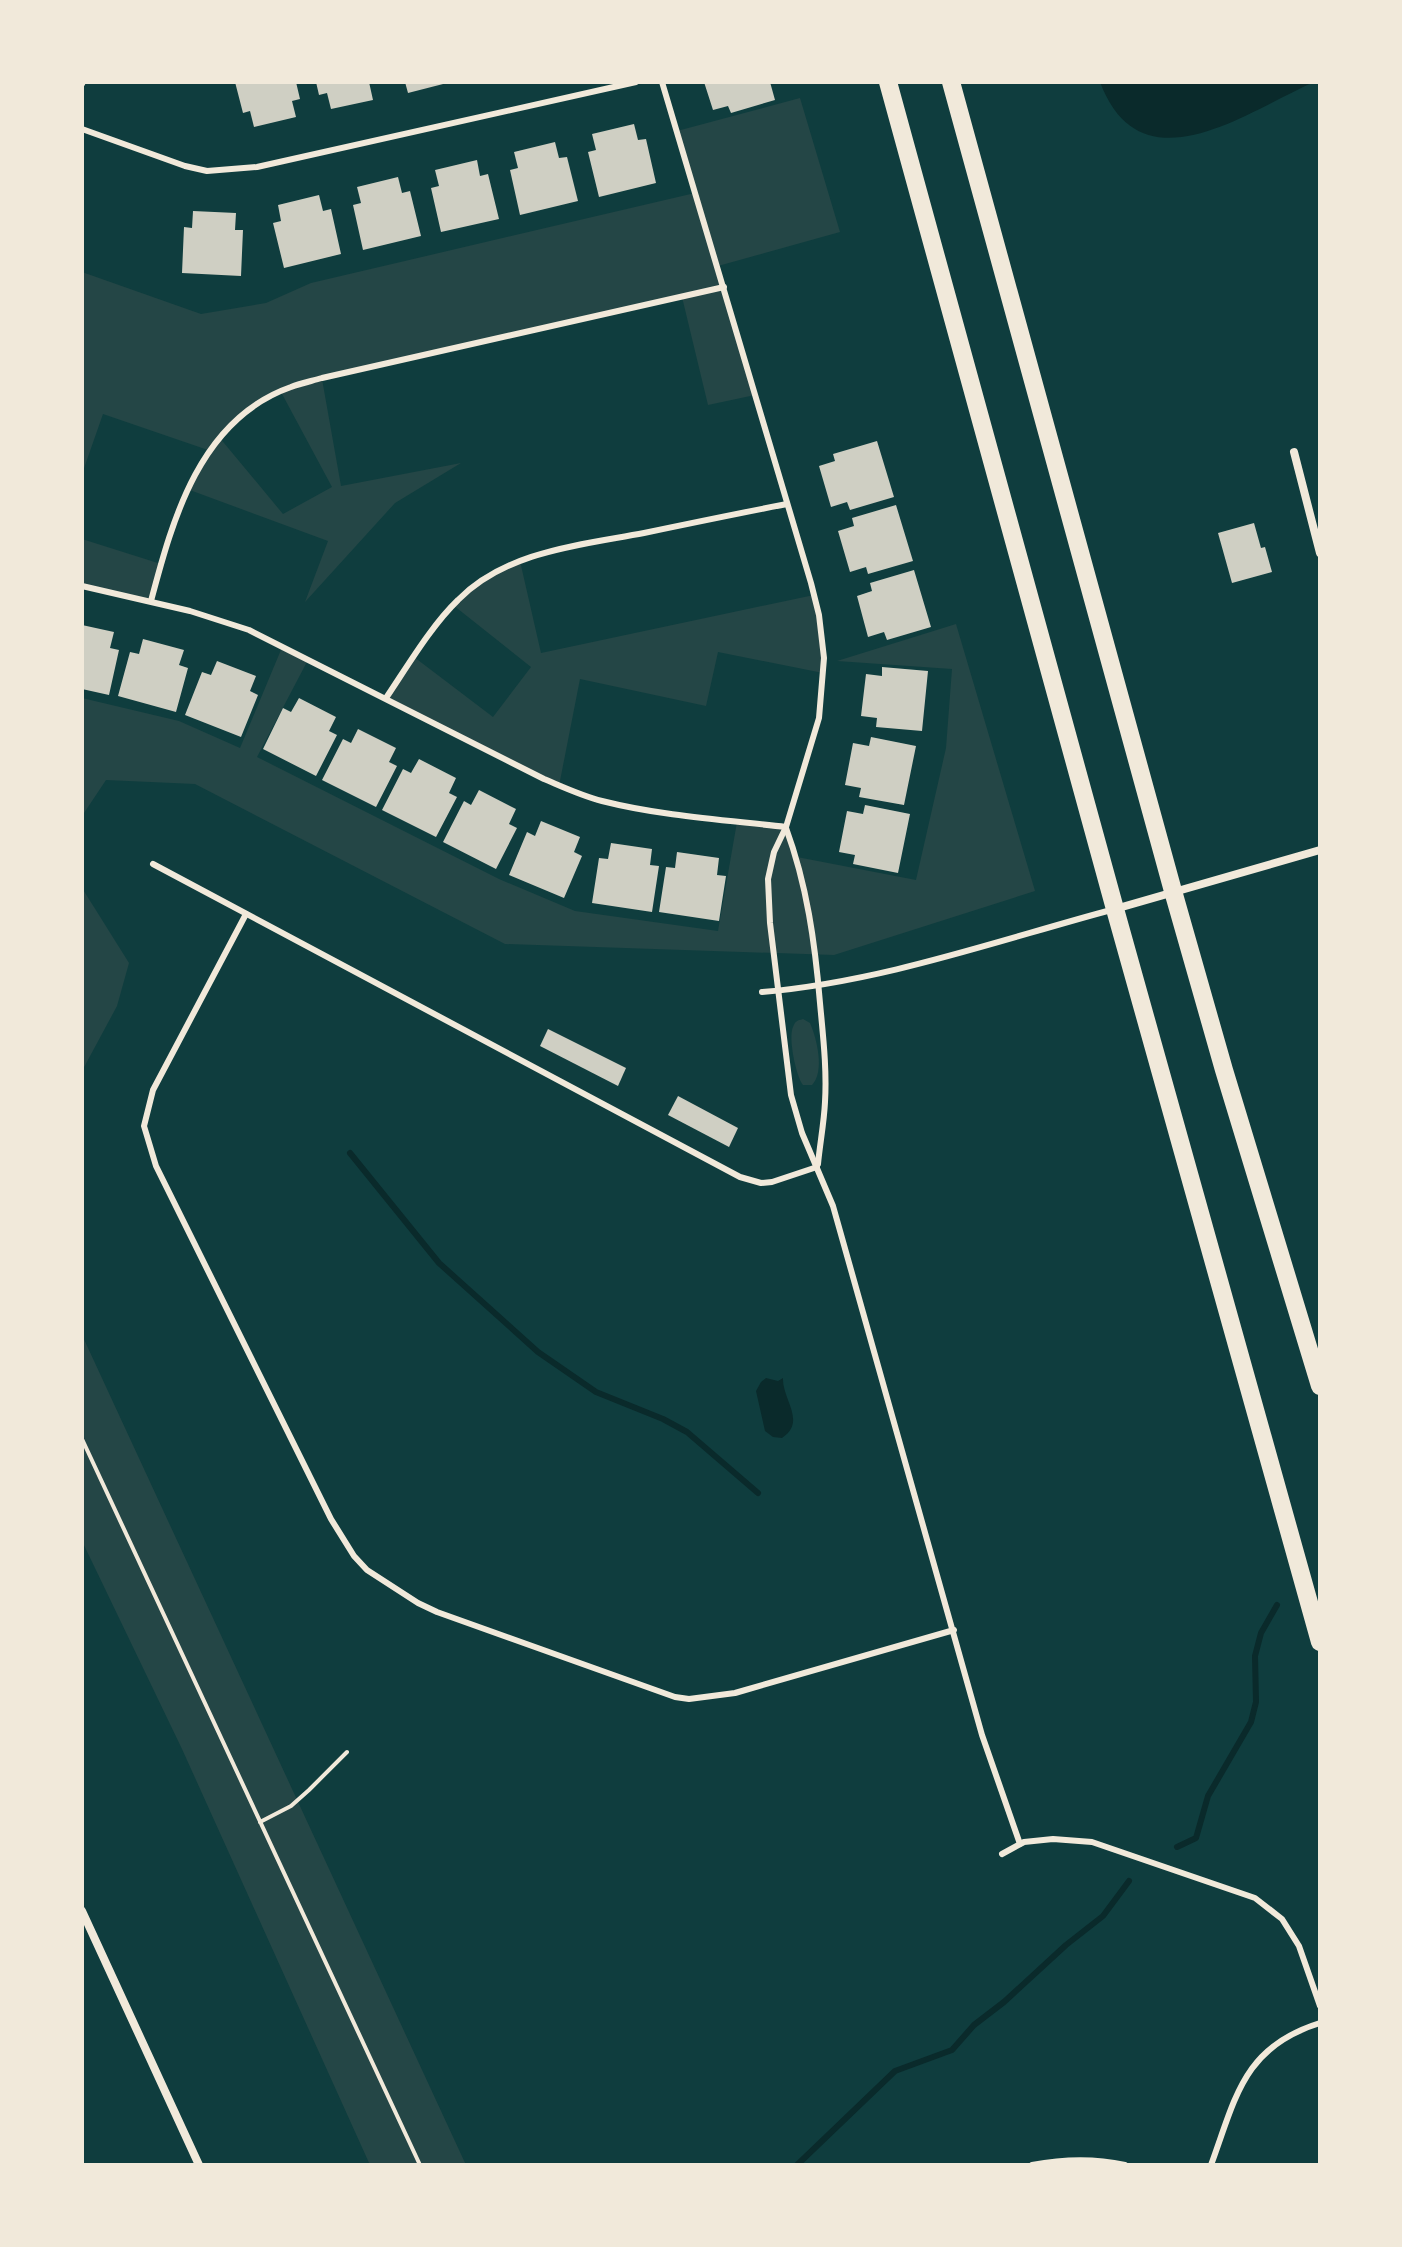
<svg xmlns="http://www.w3.org/2000/svg" width="1402" height="2247" viewBox="0 0 1402 2247" font-family="'Crimson Pro',serif">
<style>
.green{fill:#244646;fill-rule:evenodd}
.water{fill:#0a2a2b}
.lines{fill:none;stroke-linecap:round;stroke-linejoin:round}
.stream{stroke:#0a2a2b;stroke-width:6}
.building{fill:#cfcfc3}
.path{stroke:#f1e9da;stroke-width:4}
.service{stroke:#f1e9da;stroke-width:6}
.minor{stroke:#f1e9da;stroke-width:8}
.primary{stroke:#f1e9da;stroke-width:18}
</style>
<rect width="100%" height="100%" fill="#0f3d3e"/>
<g class="green">
<path d="M800,98l40,134 -122,34 37,129 -47,10 -26,-108 -360,82 19,107 120,-23 -66,40 -90,99 23,-61 -141,-52 21,-39 -105,-36 -21,60v-202l119,42 65,-11 45,-20 384,-90 -18,-62zM281,392l51,95 -49,27 -64,-77 46,-38z"/>
<polygon points="82,539 161,564 151,601 82,586"/>
<polygon points="520,561 541,653 814,595 823,673 718,652 706,706 580,679 559,786 386,698 414,657 493,717 531,667 453,605 475,586"/>
<polygon points="956,624 1035,891 834,955 505,944 195,784 106,780 82,816 82,698 179,721 240,748 283,645 309,658 257,757 499,879 575,911 718,931 737,822 786,827 797,857 916,880 946,748 952,669 837,661"/>
<polygon points="82,888 129,963 117,1006 82,1071"/>
<path d="M803,1019l7,4c7,16 15,49 2,62h-9c-7,-9 -15,-47 -10,-58 3,-7 4,-6 10,-8z"/>
<polygon points="82,1335 466,2165 370,2165 182,1749 82,1541"/>
</g>
<g class="water">
<path d="M1100,82h214c-68,30 -173,109 -214,0z"/>
<path d="M766,1378l12,3 5,-3c-1,21 24,44 -1,60l-9,-1 -8,-6 -9,-40 5,-9z"/>
</g>
<g class="lines">
<g class="stream">
<polyline points="350,1153 439,1263 538,1352 596,1392 663,1419 687,1432 758,1493"/>
<polyline points="1177,1847 1196,1838 1208,1796 1251,1722 1256,1702 1255,1656 1261,1633 1277,1605"/>
<polyline points="797,2165 895,2071 952,2050 974,2025 1004,2002 1066,1945 1103,1916 1129,1881"/>
</g>
</g>
<g class="building">
<polygon points="235,82 296,82 300,99 292,101 296,117 254,127 250,111 243,113"/>
<polygon points="316,82 369,82 373,100 331,109 327,93 319,95"/>
<polygon points="405,82 447,82 447,83 408,93"/>
<polygon points="704,82 770,82 775,100 731,113 728,106 713,110"/>
<polygon points="634,124 638,140 646,139 656,183 599,197 588,152 596,150 592,134"/>
<polygon points="555,142 559,158 567,157 578,201 520,215 510,170 518,168 514,152"/>
<polygon points="477,160 480,176 488,174 499,219 441,232 431,188 439,186 435,170"/>
<polygon points="398,177 402,193 410,191 421,236 363,250 353,205 361,203 357,187"/>
<polygon points="319,195 323,211 331,209 341,254 284,268 273,223 281,221 278,205"/>
<polygon points="193,211 236,213 235,230 243,230 241,276 182,273 184,227 192,228"/>
<polygon points="877,441 894,497 850,510 847,502 831,507 819,466 835,461 833,454"/>
<polygon points="896,505 913,561 868,574 866,567 850,572 838,531 854,526 852,518"/>
<polygon points="1254,523 1261,548 1265,547 1272,572 1232,583 1218,533"/>
<polygon points="914,570 931,627 887,640 884,632 868,637 857,596 872,591 870,583"/>
<polygon points="82,625 114,632 110,648 119,650 109,695 82,689"/>
<polygon points="143,639 184,650 179,665 188,668 176,712 118,696 130,652 139,654"/>
<polygon points="217,661 256,676 250,691 258,695 241,737 185,715 202,672 211,675"/>
<polygon points="882,667 928,671 922,731 876,727 877,718 861,716 866,674 882,676"/>
<polygon points="299,698 336,717 329,731 337,735 316,776 263,749 283,708 291,712"/>
<polygon points="358,729 396,748 389,762 397,766 376,807 322,780 343,739 351,743"/>
<polygon points="871,737 916,746 904,805 859,797 861,788 845,785 853,743 869,746"/>
<polygon points="419,759 456,778 449,793 457,797 436,837 382,810 403,769 411,773"/>
<polygon points="479,790 516,809 509,824 517,828 496,869 443,842 464,801 471,805"/>
<polygon points="865,805 910,814 898,873 853,864 855,855 839,852 847,811 863,814"/>
<polygon points="541,821 580,837 574,852 582,856 564,898 509,875 527,832 535,836"/>
<polygon points="611,843 652,849 650,865 659,866 652,912 592,903 599,858 608,859"/>
<polygon points="677,852 719,858 717,875 726,876 719,921 659,912 666,867 675,868"/>
<polygon points="548,1029 626,1068 618,1086 540,1046"/>
<polygon points="678,1096 738,1128 729,1147 668,1115"/>
</g>
<g class="lines">
<g class="path">
<polyline points="82,1439 420,2165"/>
<polyline points="260,1822 291,1806 309,1790 347,1752"/>
</g>
<g class="service">
<polyline points="662,82 811,583 819,615 824,658 819,718 786,827 774,852 768,879 770,923 791,1095 802,1133 833,1206 982,1735 1020,1844"/>
<polyline points="82,84 83,82"/>
<polyline points="82,129 185,166 207,171 257,167 636,82"/>
<path d="M82,586l108,25 59,19 295,149c19,8 38,17 58,22 59,15 123,19 184,26"/>
<path d="M151,601c22,-83 49,-182 140,-214 10,-4 21,-6 31,-9l402,-91"/>
<path d="M386,698c21,-31 45,-72 72,-98 48,-49 123,-55 186,-67 48,-10 96,-20 143,-29"/>
<path d="M786,828c21,57 29,115 34,175 3,33 7,66 5,99 -1,21 -5,41 -7,62"/>
<polyline points="153,864 740,1177 761,1183 772,1182 817,1167"/>
<polyline points="246,914 153,1090 144,1126 156,1166 331,1519 354,1556 367,1570 418,1603 437,1612 675,1697 689,1699 735,1693 954,1630"/>
<path d="M762,992c119,-10 234,-51 349,-82"/>
<polyline points="1002,1854 1024,1842 1053,1839 1092,1842 1255,1898 1282,1919 1299,1946 1320,2006"/>
<path d="M1032,2165c32,-6 61,-7 93,0"/>
<path d="M1211,2165c25,-68 32,-118 109,-142"/>
</g>
<g class="minor">
<polyline points="1294,452 1320,553"/>
<polyline points="1115,909 1320,850"/>
<polyline points="82,1911 199,2165"/>
</g>
<g class="primary">
<polyline points="888,82 1115,909 1320,1642"/>
<polyline points="951,82 1173,891 1224,1070 1320,1386"/>
</g>
</g>
<rect width="1402" height="2247" fill="none" stroke="#f1e9da" stroke-width="168"/>
</svg>
